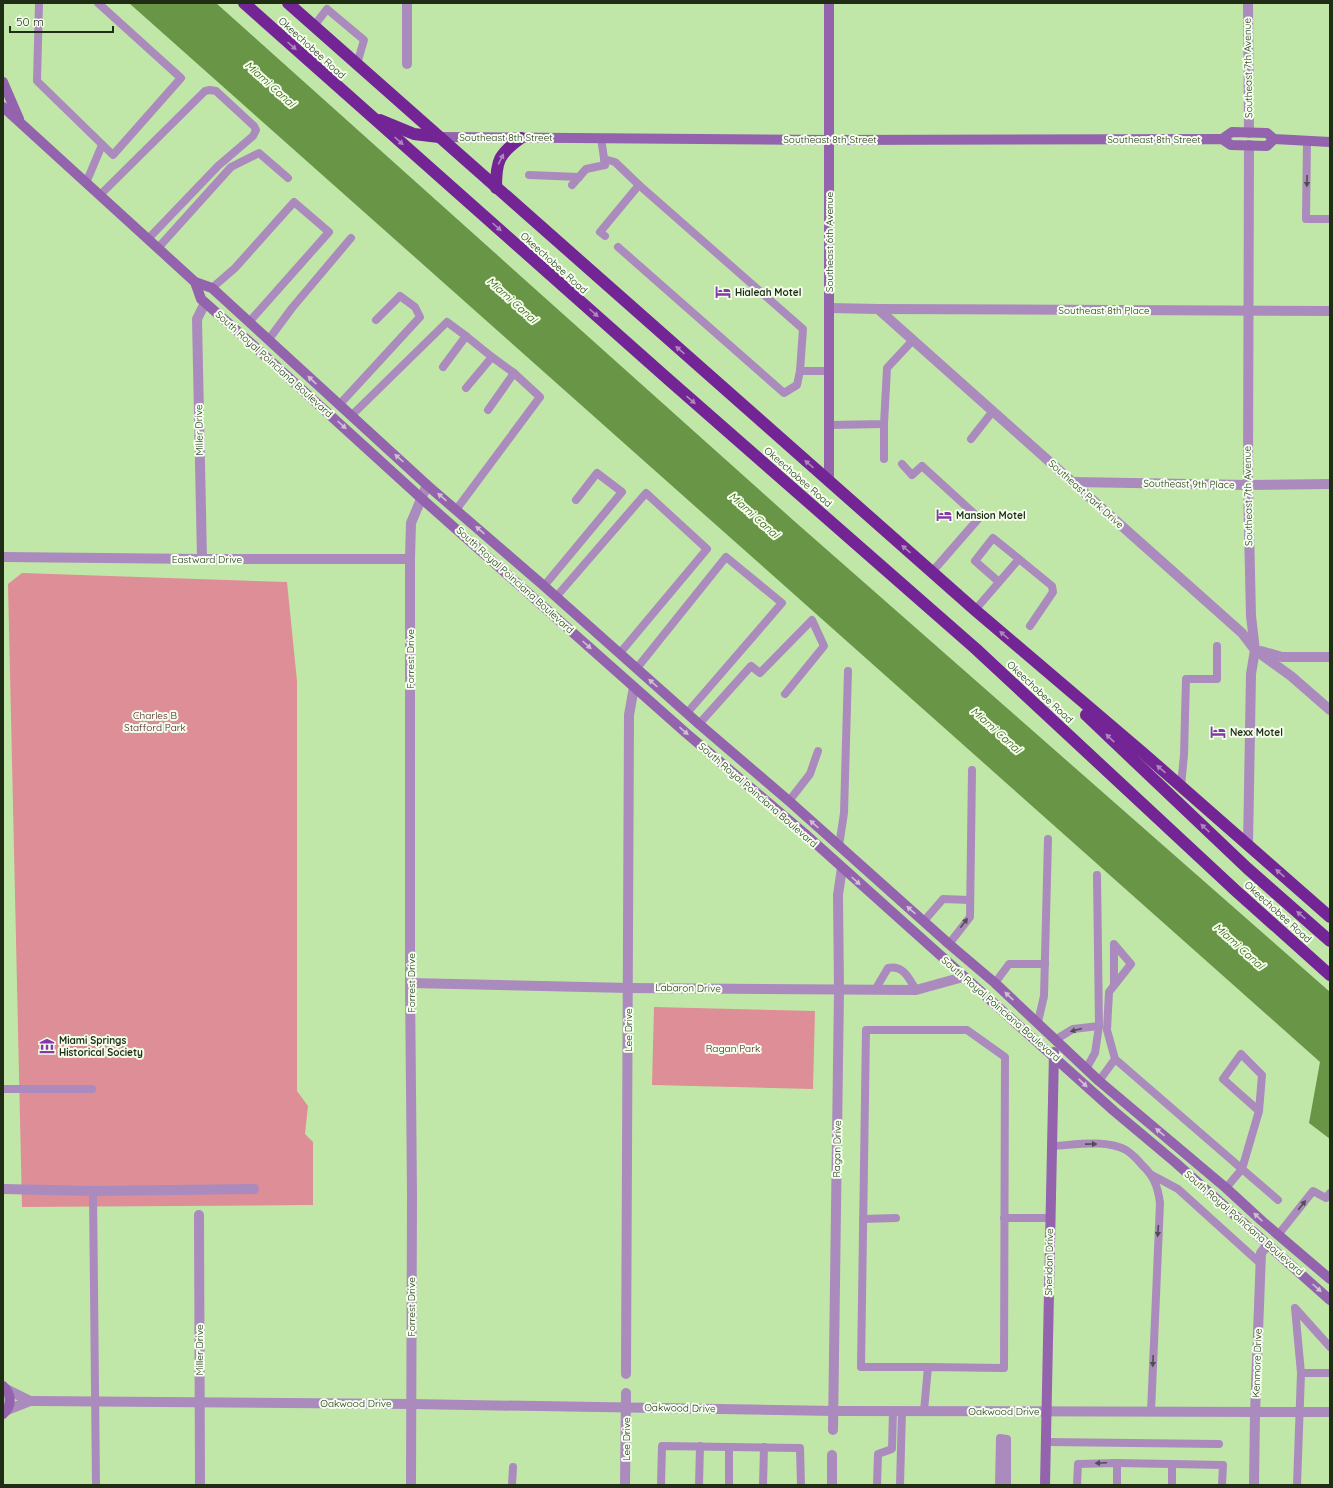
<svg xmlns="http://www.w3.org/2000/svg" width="1333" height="1488" viewBox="0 0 1333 1488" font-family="Quicksand,sans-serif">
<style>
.green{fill:#de8e96}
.water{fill:#699547}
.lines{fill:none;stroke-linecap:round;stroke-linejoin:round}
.lane{stroke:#ab8bbd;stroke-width:8}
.street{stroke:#ab8bbd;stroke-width:10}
.secondary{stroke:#9363ad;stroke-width:10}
.highway{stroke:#732595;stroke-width:12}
.oneway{fill:#ad87bc}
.oneway2{fill:#504e50}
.oneway3{fill:#cdc0d3}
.labels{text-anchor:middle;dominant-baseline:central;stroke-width:4;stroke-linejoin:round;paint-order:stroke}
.street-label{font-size:10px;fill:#1f2d15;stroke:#f3feec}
.poi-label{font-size:10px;font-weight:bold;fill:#1f2d15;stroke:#f3feec;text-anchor:start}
.park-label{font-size:10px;fill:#4b101c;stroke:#f3feec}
.water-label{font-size:11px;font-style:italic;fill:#325a02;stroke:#f3feec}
</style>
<rect width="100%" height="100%" fill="#c1e7a8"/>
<g class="green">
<polygon points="22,573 287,582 297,681 297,1091 308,1106 305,1134 313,1142 313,1205 22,1207 8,584"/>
<polygon points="654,1007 815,1011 813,1089 652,1085"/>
</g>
<polygon class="water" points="129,3 216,3 793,520 1330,992 1330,1139 1309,1123 1320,1062"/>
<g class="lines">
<g class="lane">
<polyline points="39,3 37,81 113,155 181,78 98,3"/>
<polyline points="314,26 327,9 364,40 357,64"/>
<polyline points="1307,142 1306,219 1330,219"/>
<polyline points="604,159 615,162 639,185 600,232 605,236"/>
<polyline points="529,175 579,177"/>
<polyline points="86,183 102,145"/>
<polyline points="572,185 586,169 605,165 601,138"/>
<polyline points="100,195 205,91 210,90 216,91 254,126 256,130 253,136 218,166 148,239"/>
<polyline points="618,247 784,393 797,385 800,371 803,329 639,185"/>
<polyline points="158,248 231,167 259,153 288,178"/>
<polyline points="212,288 235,268 294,202 329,232 250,321"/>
<polyline points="269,339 292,308 351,238"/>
<polyline points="443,367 466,336 492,357"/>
<polyline points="800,371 830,371"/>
<polyline points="466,388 492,357 514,373"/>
<polyline points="339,405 420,317 415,307 400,296 376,320"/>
<polyline points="351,416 447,322 466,336"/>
<polyline points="884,424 884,459"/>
<polyline points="830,425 884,424 887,368 913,340"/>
<polyline points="971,439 993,411"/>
<polyline points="902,464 912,475 922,466 979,518 932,572"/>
<polyline points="456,510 540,397 514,373 488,410"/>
<polyline points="1019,559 1052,586 1053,592 1030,626"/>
<polyline points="544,586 622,492 597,473 576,500"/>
<polyline points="556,597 646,493 707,549 620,653"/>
<polyline points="975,610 1019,559 993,538 975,561 999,582"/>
<polyline points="637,668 726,557 782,603 687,713"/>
<polyline points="699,724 751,666 760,673 812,620 824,646 785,694"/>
<polyline points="1181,786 1184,755 1186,679 1217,679 1217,646"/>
<polyline points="789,801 810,774 818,751"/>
<polyline points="839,846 844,813 848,671"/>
<polyline points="924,921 943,899 970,900"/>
<polyline points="949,944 970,917 972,770"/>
<polyline points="995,983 1009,964 1045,964"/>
<polyline points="1114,985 1114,944 1131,964 1109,992 1107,1030 1115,1059 1242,1169 1226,1188"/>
<path d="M875,990l13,-22c16,-3 21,11 28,22"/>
<polyline points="1038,1022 1044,996 1048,839"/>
<polyline points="1055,1040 1073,1029 1099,1026"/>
<polyline points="1086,1069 1095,1053 1099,1026 1097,875"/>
<polyline points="1099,1081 1115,1059"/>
<polyline points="3,1089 92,1089"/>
<polyline points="1259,1111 1223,1079 1241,1054 1262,1075 1259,1111 1242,1169 1278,1200"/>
<path d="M1052,1146c23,-1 52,-7 74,4 6,4 12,10 16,15 12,11 16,22 18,38l-9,209"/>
<polyline points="1152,1175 1178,1189 1261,1264"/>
<polyline points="93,1191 96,1485"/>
<polyline points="1004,1218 1050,1218"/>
<polyline points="863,1219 896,1218"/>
<polyline points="1278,1235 1313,1191 1326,1198 1330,1193"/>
<polyline points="1301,1373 1330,1373"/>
<polyline points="924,1411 928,1367 1004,1368 1005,1057 967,1030 866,1030 861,1367 928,1367"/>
<polyline points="1046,1442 1219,1444"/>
<polyline points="1117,1463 1172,1464 1172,1485"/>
<polyline points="1172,1464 1223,1465 1222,1485"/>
<polyline points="512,1485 513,1467"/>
<polyline points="661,1485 662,1446 800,1448 801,1485"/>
<polyline points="699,1485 700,1446"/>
<polyline points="729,1485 729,1447"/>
<polyline points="763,1485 764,1447"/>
<polyline points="877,1485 878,1454 892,1449 893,1411"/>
<polyline points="900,1485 902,1411"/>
<polyline points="999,1485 1000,1438 1007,1439 1007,1485"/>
<polyline points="1077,1485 1078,1464 1117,1463 1117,1485"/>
<polyline points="1297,1485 1301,1373 1295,1308 1330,1347"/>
</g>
<g class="street">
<polyline points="1248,3 1249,133"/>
<polyline points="407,64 407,3"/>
<polyline points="829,308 878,309 1242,633 1255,650 1291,676 1330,710"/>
<polyline points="878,309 1330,311"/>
<polyline points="1073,482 1248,485 1330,484"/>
<polyline points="3,557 202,559 410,559"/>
<polyline points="202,559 197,319 205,303"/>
<polyline points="1261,651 1282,657 1330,657"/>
<polyline points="1248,846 1251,674 1255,650 1251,616 1248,485 1249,145"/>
<polyline points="410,983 629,988 916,990 963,977"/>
<polyline points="3,1189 93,1191 254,1189"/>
<polyline points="199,1215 200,1485"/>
<polyline points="626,1374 629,715 634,687"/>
<polyline points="6,1389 30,1401 34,1401 411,1404 834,1411 1330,1412"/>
<polyline points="7,1410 30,1401"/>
<polyline points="833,1430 839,990 838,895 842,868"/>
<polyline points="411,1485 412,1195 410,983 410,559 411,523 427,485"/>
<polyline points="625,1485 626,1393"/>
<polyline points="832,1485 832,1455"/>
<polyline points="1254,1485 1255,1413 1261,1253 1268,1244"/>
</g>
<g class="secondary">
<polyline points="3,82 19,119"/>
<polyline points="3,107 195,282 212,288 427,485 544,586 699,724 789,801 949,944 995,983 1099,1081 1226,1188 1262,1221 1330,1279"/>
<polyline points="439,137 829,140 1222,139 1231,145 1267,146 1274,139"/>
<polyline points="1222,139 1232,132 1267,133 1274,139 1330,142"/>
<polyline points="195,282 201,299 254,346 421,498 686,733 804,833 1114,1111 1176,1163 1330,1300"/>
<polyline points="829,482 829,3"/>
<path d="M3,1386c9,8 9,20 0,28"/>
<polyline points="1045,1485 1054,1052"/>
</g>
<g class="highway">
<polyline points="244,3 669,380 976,649 1235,890 1330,975"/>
<polyline points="288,3 975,610 1143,753 1330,917"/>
<polyline points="380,120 414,134 439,137"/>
<path d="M496,188c0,-28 3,-34 25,-50"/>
<polyline points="1086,715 1247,868 1330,941"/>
</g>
</g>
<defs><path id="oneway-solid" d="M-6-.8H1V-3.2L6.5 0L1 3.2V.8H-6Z"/></defs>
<g class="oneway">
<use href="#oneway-solid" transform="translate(292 46) rotate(42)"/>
<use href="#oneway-solid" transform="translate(399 141) rotate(42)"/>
<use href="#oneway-solid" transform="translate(501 159) rotate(-63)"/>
<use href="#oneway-solid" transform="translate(497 227) rotate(42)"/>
<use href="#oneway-solid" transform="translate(594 313) rotate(42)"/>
<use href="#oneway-solid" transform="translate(680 350) rotate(-139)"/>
<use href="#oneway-solid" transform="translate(691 400) rotate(41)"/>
<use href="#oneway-solid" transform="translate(809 464) rotate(-139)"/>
<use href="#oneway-solid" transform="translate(906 549) rotate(-139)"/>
<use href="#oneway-solid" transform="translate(1004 635) rotate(-139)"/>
<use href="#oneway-solid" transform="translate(1110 738) rotate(-136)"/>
<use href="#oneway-solid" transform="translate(1161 769) rotate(-139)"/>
<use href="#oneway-solid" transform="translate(1205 828) rotate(-137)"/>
<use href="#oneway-solid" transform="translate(1280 873) rotate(-139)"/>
<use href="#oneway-solid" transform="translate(1301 915) rotate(-139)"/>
</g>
<g class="oneway2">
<use href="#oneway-solid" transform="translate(1307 181) rotate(91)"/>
<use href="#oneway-solid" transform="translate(964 923) rotate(-53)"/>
<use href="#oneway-solid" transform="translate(1076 1030) rotate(165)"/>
<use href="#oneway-solid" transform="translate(1091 1144) rotate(-1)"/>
<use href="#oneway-solid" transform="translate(1302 1205) rotate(-51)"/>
<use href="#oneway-solid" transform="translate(1158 1231) rotate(94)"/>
<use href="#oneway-solid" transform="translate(1153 1361) rotate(92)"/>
<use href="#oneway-solid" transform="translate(1101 1463) rotate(178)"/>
</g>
<g class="oneway3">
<use href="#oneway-solid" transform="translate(312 380) rotate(-137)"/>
<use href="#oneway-solid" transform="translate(342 425) rotate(42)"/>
<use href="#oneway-solid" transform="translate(399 458) rotate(-138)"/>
<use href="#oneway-solid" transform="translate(442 497) rotate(-139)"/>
<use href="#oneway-solid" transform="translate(480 530) rotate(-139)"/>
<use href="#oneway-solid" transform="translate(587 645) rotate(42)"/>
<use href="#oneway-solid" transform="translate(653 683) rotate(-138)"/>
<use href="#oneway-solid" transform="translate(684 731) rotate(41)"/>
<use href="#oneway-solid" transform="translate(814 824) rotate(-138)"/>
<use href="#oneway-solid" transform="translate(856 881) rotate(42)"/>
<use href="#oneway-solid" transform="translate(911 910) rotate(-139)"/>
<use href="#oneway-solid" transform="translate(1009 996) rotate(-137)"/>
<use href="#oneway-solid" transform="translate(1083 1083) rotate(43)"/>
<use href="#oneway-solid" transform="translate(1160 1132) rotate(-140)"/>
<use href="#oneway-solid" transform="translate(1258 1217) rotate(-137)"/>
<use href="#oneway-solid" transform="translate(1317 1288) rotate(42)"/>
</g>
<defs>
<symbol id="hotel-bare" viewBox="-9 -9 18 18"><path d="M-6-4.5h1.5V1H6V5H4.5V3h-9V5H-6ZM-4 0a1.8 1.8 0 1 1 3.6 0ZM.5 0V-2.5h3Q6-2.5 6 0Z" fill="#8538a9" stroke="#f3feec" stroke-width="2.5" paint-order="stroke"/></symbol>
<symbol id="museum-bare" viewBox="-9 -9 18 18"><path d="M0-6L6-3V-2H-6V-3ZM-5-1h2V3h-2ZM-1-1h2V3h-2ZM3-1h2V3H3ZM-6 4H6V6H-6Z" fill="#8538a9" stroke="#f3feec" stroke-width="2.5" paint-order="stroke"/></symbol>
</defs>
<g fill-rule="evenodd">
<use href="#hotel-bare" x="712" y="281" width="22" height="22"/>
<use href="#hotel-bare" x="933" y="504" width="22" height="22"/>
<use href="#hotel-bare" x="1207" y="721" width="22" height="22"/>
<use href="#museum-bare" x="36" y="1035" width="22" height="22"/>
</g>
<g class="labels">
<g class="street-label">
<text transform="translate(312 48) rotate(42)">Okeechobee Road</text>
<text transform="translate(1248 68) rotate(-91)">Southeast 7th Avenue</text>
<text x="506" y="137">Southeast 8th Street</text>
<text x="830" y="139">Southeast 8th Street</text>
<text x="1154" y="139">Southeast 8th Street</text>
<text transform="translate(829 242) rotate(-90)">Southeast 6th Avenue</text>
<text transform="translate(554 263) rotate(42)">Okeechobee Road</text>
<text x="1104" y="310">Southeast 8th Place</text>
<text transform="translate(274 364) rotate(42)">South Royal Poinciana Boulevard</text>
<text transform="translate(199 430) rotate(-91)">Miller Drive</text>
<text transform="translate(798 477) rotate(41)">Okeechobee Road</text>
<text transform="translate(1189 484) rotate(1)">Southeast 9th Place</text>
<text transform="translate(1086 494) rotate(42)">Southeast Park Drive</text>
<text transform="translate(1248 496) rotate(-91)">Southeast 7th Avenue</text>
<text x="207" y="559">Eastward Drive</text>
<text transform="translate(515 580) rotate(42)">South Royal Poinciana Boulevard</text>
<text transform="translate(410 659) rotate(-90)">Forrest Drive</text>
<text transform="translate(1040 692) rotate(43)">Okeechobee Road</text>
<text transform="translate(758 795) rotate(41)">South Royal Poinciana Boulevard</text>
<text transform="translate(1278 912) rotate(42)">Okeechobee Road</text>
<text transform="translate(411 983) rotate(-90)">Forrest Drive</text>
<text transform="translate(688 988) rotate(1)">Labaron Drive</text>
<text transform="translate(1001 1009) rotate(41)">South Royal Poinciana Boulevard</text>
<text transform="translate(628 1030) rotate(-90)">Lee Drive</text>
<text transform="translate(837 1149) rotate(-89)">Ragan Drive</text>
<text transform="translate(1244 1223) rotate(41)">South Royal Poinciana Boulevard</text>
<text transform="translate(1049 1262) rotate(-89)">Sheridan Drive</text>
<text transform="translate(411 1307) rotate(-90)">Forrest Drive</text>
<text transform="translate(199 1350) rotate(-90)">Miller Drive</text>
<text transform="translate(1257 1363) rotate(-88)">Kenmore Drive</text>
<text x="356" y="1403">Oakwood Drive</text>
<text transform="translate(680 1408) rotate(1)">Oakwood Drive</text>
<text x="1004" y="1411">Oakwood Drive</text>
<text transform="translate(626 1439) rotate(-90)">Lee Drive</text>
</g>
<g class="poi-label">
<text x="735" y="292">Hialeah Motel</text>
<text x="956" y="515">Mansion Motel</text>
<text x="1230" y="732">Nexx Motel</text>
<text x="59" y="1040">Miami Springs<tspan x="59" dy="12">Historical Society</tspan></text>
</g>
<g class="park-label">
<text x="155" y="715">Charles B<tspan x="155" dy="12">Stafford Park</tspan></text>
<text x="733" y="1048">Ragan Park</text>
</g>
<g class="water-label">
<text transform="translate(270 84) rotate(42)">Miami Canal</text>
<text transform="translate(512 300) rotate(42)">Miami Canal</text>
<text transform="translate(754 515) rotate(42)">Miami Canal</text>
<text transform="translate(996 730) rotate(42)">Miami Canal</text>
<text transform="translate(1239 946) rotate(42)">Miami Canal</text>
</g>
</g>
<rect width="1333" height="1488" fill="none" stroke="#1f2d15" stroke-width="8"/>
<path d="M10 26v6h103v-6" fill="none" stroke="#1f2d15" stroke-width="2"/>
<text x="16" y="26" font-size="12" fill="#1f2d15" stroke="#f3feec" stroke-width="3" paint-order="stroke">50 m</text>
</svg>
